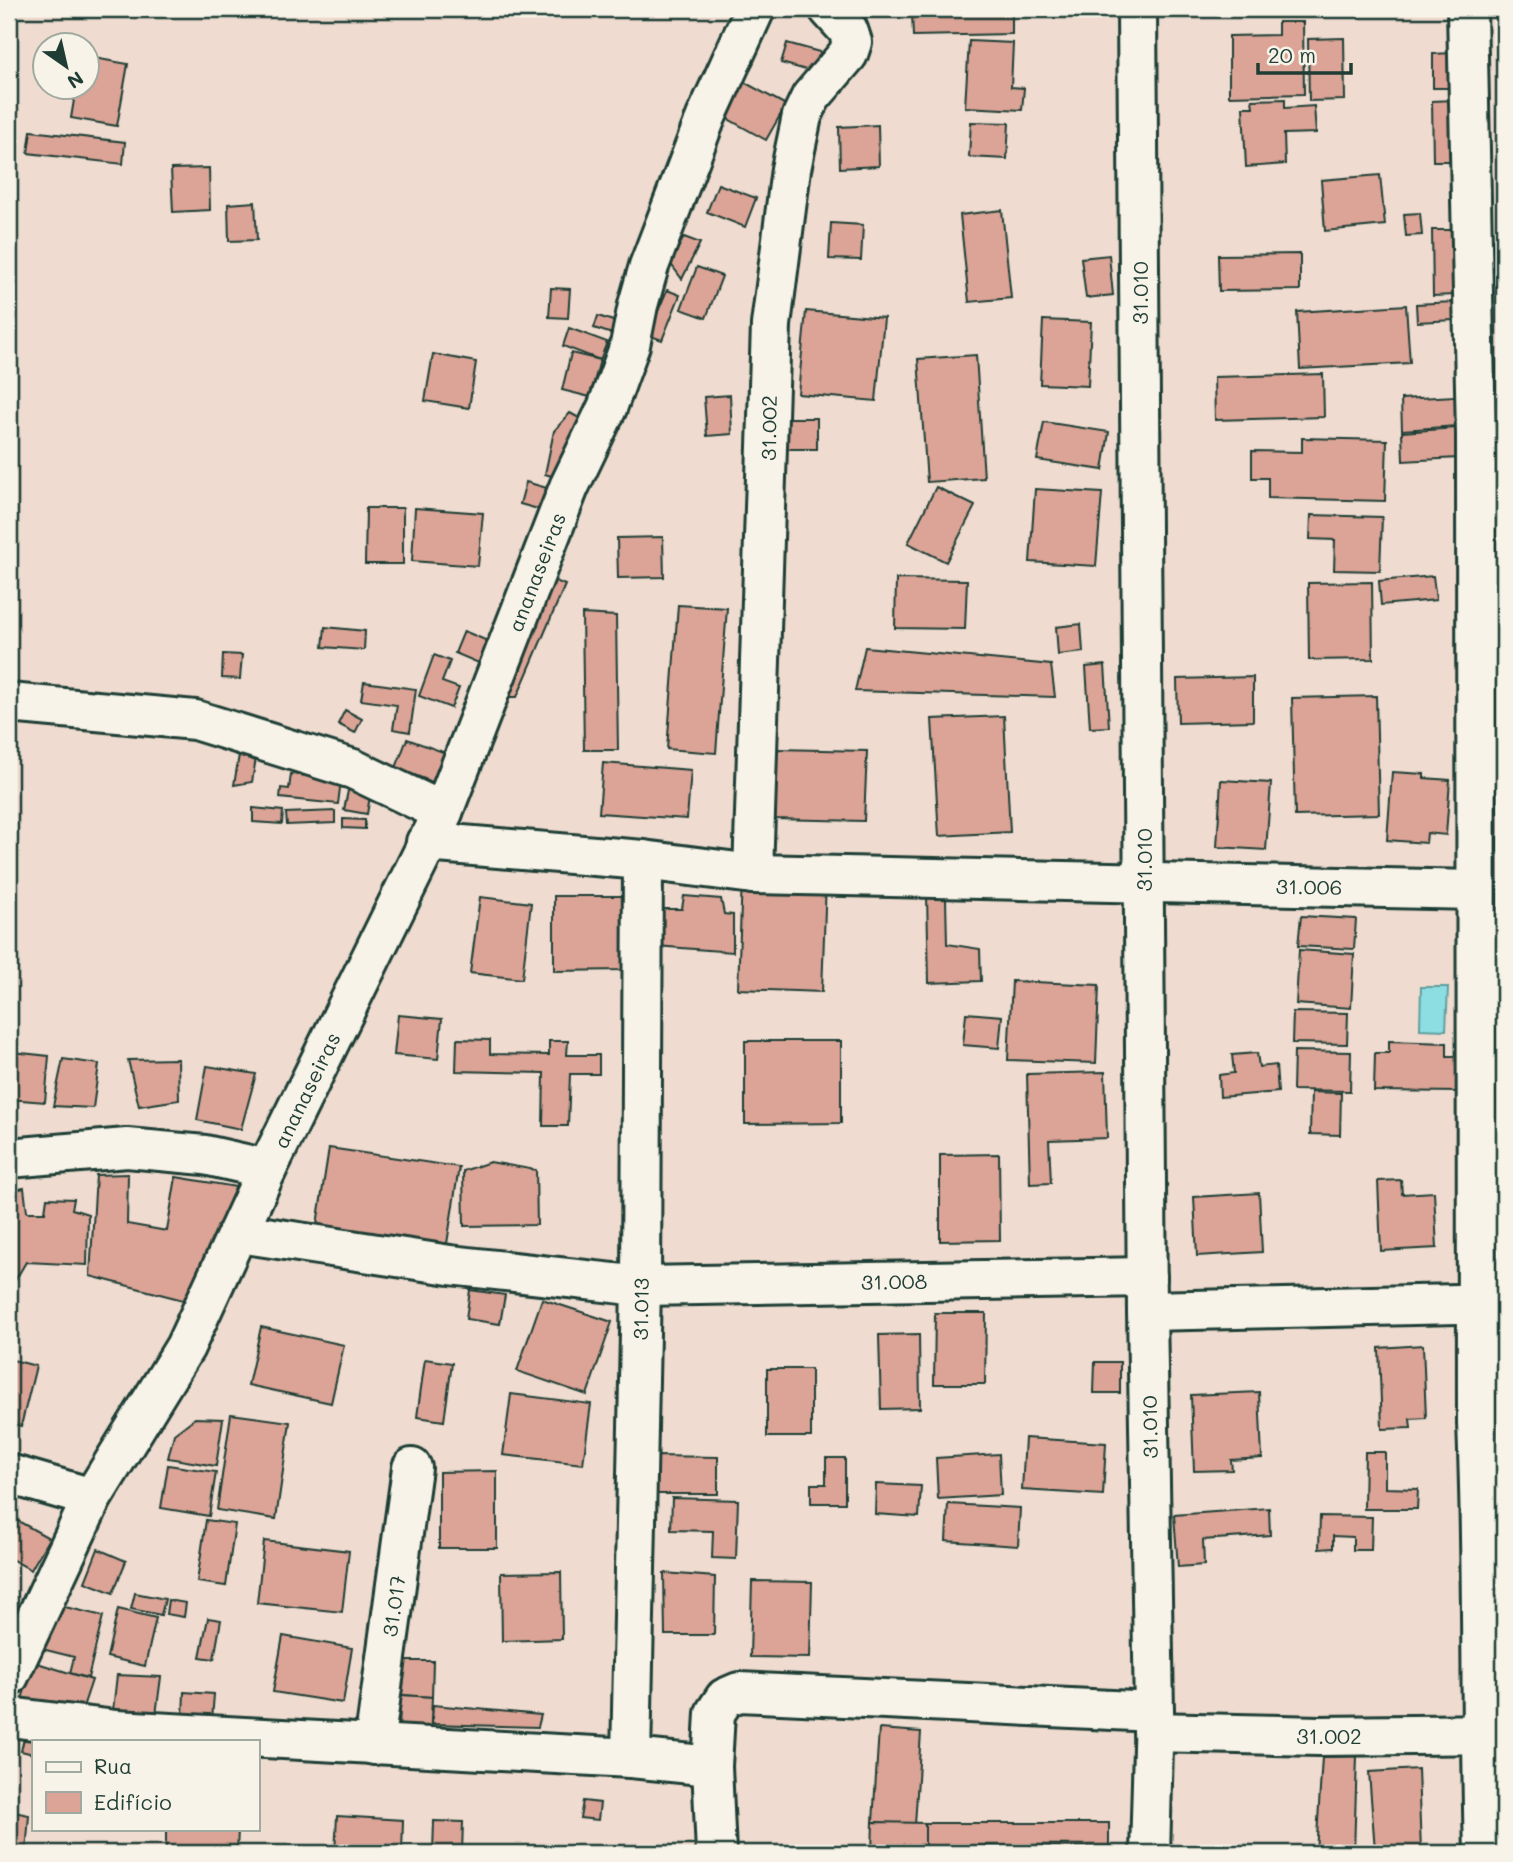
<svg xmlns="http://www.w3.org/2000/svg" width="1513" height="1862" viewBox="0 0 1513 1862" font-family="Mali,sans-serif">
<style>
.water{fill:#8cdee3;stroke:#609e9d;stroke-width:2}
.building{fill:#dca496;stroke:#1f3d34;stroke-width:2}
.lines{fill:none;stroke-linecap:round;stroke-linejoin:round}
.minor-casing{stroke:#1f3d34;stroke-width:44}
.minor{stroke:#f7f3e8;stroke-width:38}
.labels{text-anchor:middle;dominant-baseline:central;stroke-width:5;stroke-linejoin:round;paint-order:stroke}
.street-label{font-size:21px;fill:#1f3d34;stroke:#f7f3e8}
</style>
<rect width="100%" height="100%" fill="#efdbcf"/>
<filter id="ink" filterUnits="userSpaceOnUse"><feTurbulence type="fractalNoise" baseFrequency=".0143" numOctaves="2"/><feDisplacementMap in="SourceGraphic" scale="14" xChannelSelector="R" yChannelSelector="G"/><feConvolveMatrix kernelMatrix="1 2 1 2 8 2 1 2 1" color-interpolation-filters="sRGB"/></filter>
<g filter="url(#ink)">
<polygon class="water" points="1421,987 1448,987 1446,1030 1420,1029"/>
<g class="building">
<polygon points="969,9 1012,9 1012,34 913,36 912,14 969,12"/>
<polygon points="1278,22 1303,22 1304,94 1229,96 1229,36 1278,35"/>
<polygon points="1344,38 1345,100 1309,101 1308,39"/>
<polygon points="969,41 1013,43 1011,87 1024,88 1022,110 965,107"/>
<polygon points="787,43 823,53 817,73 781,63"/>
<polygon points="1452,53 1452,88 1433,88 1433,54"/>
<polygon points="88,57 128,64 117,126 71,118 76,88 88,88"/>
<polygon points="742,81 786,105 766,140 723,116"/>
<polygon points="1285,99 1285,108 1314,106 1316,133 1284,134 1285,164 1246,167 1243,107 1253,107 1252,100"/>
<polygon points="1453,100 1453,161 1433,161 1432,101"/>
<polygon points="971,122 1009,123 1007,159 969,157"/>
<polygon points="878,125 879,166 840,168 839,127"/>
<polygon points="31,131 125,142 123,164 28,153"/>
<polygon points="209,168 210,210 173,212 171,169"/>
<polygon points="1380,175 1385,225 1325,231 1321,180"/>
<polygon points="718,184 756,198 745,227 707,212"/>
<polygon points="255,202 257,240 229,241 228,204"/>
<polygon points="1002,210 1011,298 969,302 960,215"/>
<polygon points="1420,213 1422,235 1406,236 1404,214"/>
<polygon points="831,223 863,225 861,260 829,259"/>
<polygon points="1432,230 1454,230 1455,295 1433,296"/>
<polygon points="684,237 700,243 682,279 670,263"/>
<polygon points="1300,254 1300,290 1219,291 1218,255"/>
<polygon points="1109,255 1113,295 1086,298 1081,258"/>
<polygon points="697,267 722,276 706,318 681,309"/>
<polygon points="551,288 570,289 568,318 549,317"/>
<polygon points="667,290 680,295 662,340 648,335"/>
<polygon points="1453,302 1454,320 1417,322 1416,304"/>
<polygon points="1406,305 1410,363 1300,369 1297,312"/>
<polygon points="806,311 884,318 876,401 798,394"/>
<polygon points="598,316 616,322 612,334 594,328"/>
<polygon points="1043,320 1091,322 1088,386 1040,384"/>
<polygon points="569,328 607,342 600,360 563,346"/>
<polygon points="571,353 600,360 590,397 562,390"/>
<polygon points="433,354 476,362 469,408 425,401"/>
<polygon points="976,355 984,478 927,482 918,359"/>
<polygon points="1323,374 1324,417 1215,420 1214,377"/>
<polygon points="730,395 732,434 707,436 704,397"/>
<polygon points="1455,396 1457,426 1402,430 1401,399"/>
<polygon points="570,413 592,425 565,480 545,474 554,431"/>
<rect x="784" y="418" width="33" height="31"/>
<polygon points="1044,422 1109,432 1103,470 1037,460"/>
<polygon points="1456,428 1458,458 1403,461 1402,432"/>
<polygon points="1302,438 1387,440 1385,501 1268,498 1268,478 1252,478 1252,451 1302,452"/>
<polygon points="526,482 561,492 531,532 538,509 520,504"/>
<polygon points="936,487 975,506 946,562 908,543"/>
<polygon points="1035,489 1102,493 1096,566 1030,562"/>
<polygon points="366,508 403,508 403,564 365,564"/>
<polygon points="415,508 483,513 478,566 412,561"/>
<polygon points="1311,515 1382,517 1380,571 1334,570 1335,540 1310,539"/>
<polygon points="663,537 664,577 618,578 617,538"/>
<polygon points="1433,576 1436,600 1381,605 1379,581"/>
<polygon points="551,579 565,585 517,697 500,697"/>
<polygon points="896,579 967,580 965,629 895,628"/>
<polygon points="1372,582 1373,659 1309,660 1308,583"/>
<polygon points="678,605 727,608 716,753 667,749"/>
<polygon points="582,614 616,616 618,750 584,750"/>
<polygon points="1081,624 1083,652 1058,655 1056,627"/>
<polygon points="325,627 365,631 364,650 323,647"/>
<polygon points="464,631 490,642 481,664 455,653"/>
<polygon points="865,647 1051,665 1055,697 855,691"/>
<rect x="1495" y="653" width="9" height="52"/>
<polygon points="223,654 242,655 240,679 222,678"/>
<polygon points="434,655 450,661 442,682 459,688 451,708 419,696"/>
<polygon points="1105,665 1109,727 1090,728 1086,667"/>
<polygon points="1253,677 1253,721 1178,723 1177,679"/>
<polygon points="364,682 416,689 410,732 393,729 397,705 361,700"/>
<polygon points="1376,696 1379,814 1295,816 1292,698"/>
<polygon points="345,710 362,719 355,733 338,724"/>
<polygon points="1004,716 1010,832 939,836 932,719"/>
<polygon points="407,739 446,753 435,783 396,768"/>
<polygon points="240,749 257,752 252,782 234,785"/>
<polygon points="776,749 867,751 864,821 774,819"/>
<polygon points="603,763 691,770 687,819 599,813"/>
<polygon points="1392,772 1424,774 1424,778 1450,780 1446,835 1427,833 1426,843 1387,840"/>
<polygon points="291,774 341,780 338,804 280,798 281,788 289,789"/>
<polygon points="1221,780 1271,783 1266,850 1217,847"/>
<polygon points="349,786 371,790 367,814 344,810"/>
<polygon points="253,808 283,811 282,824 253,822"/>
<polygon points="335,811 335,823 287,825 286,813"/>
<polygon points="343,819 365,820 365,829 343,828"/>
<polygon points="742,877 826,880 822,992 738,989"/>
<polygon points="554,896 624,896 624,970 554,971"/>
<polygon points="684,896 721,899 724,914 733,915 733,952 656,946 655,909 682,909"/>
<polygon points="927,896 946,899 947,944 980,949 981,981 929,983"/>
<polygon points="480,897 531,903 522,979 470,973"/>
<polygon points="1301,916 1356,919 1354,949 1298,946"/>
<polygon points="1299,950 1354,954 1351,1008 1296,1004"/>
<polygon points="1012,981 1099,985 1096,1063 1008,1060"/>
<polygon points="1293,1012 1348,1013 1347,1044 1292,1043"/>
<polygon points="966,1013 1002,1016 999,1048 963,1045"/>
<polygon points="398,1015 442,1019 438,1059 394,1055"/>
<polygon points="457,1039 490,1040 490,1054 549,1055 549,1041 568,1041 567,1055 599,1055 599,1074 570,1074 568,1126 543,1126 544,1073 456,1071"/>
<polygon points="745,1041 841,1041 841,1123 745,1124"/>
<polygon points="1389,1041 1447,1043 1447,1056 1462,1056 1461,1092 1374,1091 1375,1053 1389,1053"/>
<polygon points="1294,1051 1351,1052 1350,1091 1293,1090"/>
<polygon points="12,1052 49,1056 45,1102 9,1099"/>
<polygon points="1257,1053 1259,1067 1276,1065 1278,1092 1220,1097 1219,1075 1234,1073 1232,1055"/>
<polygon points="63,1059 99,1064 93,1108 53,1106"/>
<polygon points="178,1059 179,1100 139,1106 128,1060"/>
<polygon points="207,1066 256,1074 241,1129 197,1120"/>
<polygon points="1105,1072 1107,1138 1049,1140 1051,1183 1030,1184 1027,1074"/>
<polygon points="1311,1092 1341,1093 1340,1135 1310,1134"/>
<polygon points="329,1148 459,1167 446,1250 316,1231"/>
<polygon points="999,1154 1000,1240 940,1241 940,1155"/>
<polygon points="490,1162 536,1170 537,1225 464,1226 463,1171"/>
<polygon points="128,1174 127,1224 167,1231 176,1177 236,1187 191,1302 90,1276 96,1175"/>
<polygon points="1401,1180 1402,1194 1434,1192 1437,1248 1381,1251 1378,1181"/>
<polygon points="24,1188 27,1212 45,1212 47,1198 74,1199 72,1209 88,1214 87,1265 26,1262 13,1284 9,1284 9,1191"/>
<polygon points="1259,1193 1262,1252 1197,1256 1194,1197"/>
<polygon points="470,1290 505,1295 500,1324 466,1319"/>
<polygon points="542,1299 612,1322 587,1395 517,1371"/>
<polygon points="935,1313 986,1313 985,1384 934,1384"/>
<polygon points="1494,1322 1504,1322 1504,1419 1495,1419"/>
<polygon points="261,1327 344,1345 331,1403 248,1385"/>
<polygon points="919,1334 920,1408 881,1409 879,1335"/>
<polygon points="1423,1345 1426,1418 1410,1419 1411,1428 1382,1429 1379,1348"/>
<polygon points="9,1359 36,1366 21,1426 9,1423"/>
<polygon points="425,1359 452,1363 444,1421 417,1417"/>
<polygon points="1095,1362 1120,1362 1120,1393 1094,1393"/>
<rect x="767" y="1369" width="44" height="68"/>
<polygon points="1259,1392 1262,1458 1231,1460 1232,1470 1194,1471 1191,1395"/>
<polygon points="511,1394 591,1404 583,1464 503,1455"/>
<polygon points="231,1414 290,1422 276,1519 217,1510"/>
<polygon points="195,1418 223,1419 216,1466 168,1458 174,1434"/>
<polygon points="1025,1438 1106,1443 1103,1495 1022,1490"/>
<polygon points="1365,1452 1385,1452 1385,1488 1418,1489 1417,1509 1364,1509"/>
<polygon points="999,1454 1001,1495 938,1499 936,1458"/>
<polygon points="654,1456 718,1457 718,1494 654,1494"/>
<polygon points="826,1458 845,1458 845,1503 811,1503 811,1484 826,1484"/>
<polygon points="168,1465 216,1472 209,1516 161,1508"/>
<polygon points="497,1471 497,1548 439,1548 439,1472"/>
<polygon points="876,1484 921,1486 919,1517 875,1514"/>
<polygon points="672,1498 738,1500 736,1559 712,1558 713,1531 671,1530"/>
<polygon points="948,1504 1020,1508 1018,1546 946,1541"/>
<polygon points="1269,1508 1270,1535 1203,1540 1204,1565 1178,1567 1174,1515"/>
<polygon points="9,1516 49,1538 31,1570 9,1558"/>
<polygon points="1320,1516 1372,1517 1371,1550 1353,1550 1353,1537 1333,1536 1333,1548 1319,1549"/>
<polygon points="206,1520 235,1524 226,1586 197,1582"/>
<polygon points="264,1541 349,1551 342,1612 257,1603"/>
<polygon points="98,1549 126,1561 113,1593 85,1582"/>
<polygon points="561,1572 562,1639 502,1641 501,1573"/>
<polygon points="664,1573 715,1577 714,1635 665,1635"/>
<polygon points="752,1581 812,1582 810,1658 750,1657"/>
<polygon points="135,1593 165,1599 161,1615 131,1609"/>
<polygon points="168,1600 186,1603 184,1617 166,1614"/>
<polygon points="48,1603 103,1616 88,1678 70,1673 74,1657 38,1648"/>
<polygon points="118,1609 156,1618 145,1666 107,1657"/>
<polygon points="208,1618 221,1620 214,1659 200,1657"/>
<polygon points="283,1636 352,1648 343,1703 273,1692"/>
<polygon points="402,1661 433,1661 432,1697 401,1695"/>
<polygon points="34,1662 92,1680 80,1716 22,1699"/>
<polygon points="117,1675 161,1677 156,1715 113,1710"/>
<polygon points="184,1692 214,1694 212,1720 183,1718"/>
<polygon points="401,1695 432,1697 430,1742 398,1741"/>
<polygon points="433,1705 541,1715 538,1727 432,1724"/>
<polygon points="879,1729 921,1732 915,1825 873,1822"/>
<polygon points="25,1734 41,1737 40,1741 33,1741 33,1754 21,1751"/>
<polygon points="1357,1756 1354,1853 1316,1853 1322,1757"/>
<polygon points="1418,1769 1421,1851 1375,1850 1369,1772"/>
<polygon points="583,1801 600,1803 598,1820 580,1818"/>
<polygon points="9,1811 29,1815 26,1853 9,1853"/>
<polygon points="337,1816 403,1820 402,1853 335,1853"/>
<polygon points="434,1821 463,1822 462,1853 433,1853"/>
<polygon points="873,1822 925,1823 925,1853 872,1853"/>
<polygon points="925,1823 1109,1823 1109,1847 953,1846 952,1853 925,1853"/>
<polygon points="166,1829 238,1829 237,1853 166,1853"/>
</g>
<g class="lines">
<defs>
<g id="minor">
<polyline points="1137,9 1147,1311 1154,1712 1150,1853"/>
<path d="M1467,9l9,426 1,988c6,144 3,287 7,430"/>
<polyline points="9,703 195,720 353,769 443,812"/>
<polyline points="426,842 643,860 753,874 1475,890"/>
<polyline points="753,874 771,325 791,169 802,116 811,97 848,54 852,42 848,30 829,9"/>
<polyline points="9,1158 127,1148 205,1155 267,1169"/>
<polyline points="239,1233 450,1265 641,1286 1147,1277"/>
<polyline points="1147,1311 1502,1303"/>
<polyline points="9,1474 92,1498"/>
<polyline points="9,1676 92,1498 185,1347 267,1169 443,812 569,487 607,408 630,345 638,305 649,266 706,117 755,9"/>
<polyline points="9,1717 116,1730 631,1758 712,1766"/>
<polyline points="1153,1732 1319,1736 1504,1734"/>
<polyline points="374,1745 412,1468"/>
<polyline points="631,1758 641,1286 643,860"/>
<polyline points="716,1853 712,1766 715,1713 725,1698 739,1692 1154,1712"/>
</g>
</defs>
<use href="#minor" class="minor-casing"/>
<use href="#minor" class="minor"/>
</g>
</g>
<g class="labels">
<g class="street-label">
<text transform="translate(1139 293) rotate(-90)">31.010</text>
<text transform="translate(768 428) rotate(-89)">31.002</text>
<text transform="translate(536 572) rotate(-69)">ananaseiras</text>
<text transform="translate(1143 860) rotate(-90)">31.010</text>
<text transform="translate(1309 886) rotate(1)">31.006</text>
<text transform="translate(306 1090) rotate(-64)">ananaseiras</text>
<text transform="translate(894 1281) rotate(-1)">31.008</text>
<text transform="translate(640 1309) rotate(-89)">31.013</text>
<text transform="translate(1149 1427) rotate(-91)">31.010</text>
<text transform="translate(393 1606) rotate(-82)">31.017</text>
<text x="1329" y="1735">31.002</text>
</g>
</g>
<rect width="1513" height="1862" fill="none" stroke="#f7f3e8" stroke-width="35"/>
<rect x="18" y="18" width="1478" height="1827" fill="none" stroke="#1f3d34" stroke-width="2.5" filter="url(#ink)"/>
<rect x="32" y="1740" width="228" height="91" fill="#f7f3e8" stroke="#a1aaa0" stroke-width="2"/>
<rect x="46" y="1762" width="35" height="10" fill="#f7f3e8" stroke="#a1aaa0" stroke-width="2"/>
<text x="94" y="1774" font-size="21" fill="#1f3d34">Rua</text>
<rect x="46" y="1792" width="35" height="21" fill="#dca496" stroke="#a1aaa0" stroke-width="2"/>
<text x="94" y="1810" font-size="21" fill="#1f3d34">Edifício</text>
<g transform="translate(66 66) rotate(146)"><circle r="33" fill="#f7f3e8" stroke="#a1aaa0" stroke-width="2"/>
<path d="M0-5L12 26L0 18L-12 26Z" fill="#1f3d34"/>
<text y="-10" font-size="19" font-weight="bold" text-anchor="middle" fill="#1f3d34">N</text>
</g>
<path d="M1258 63v10h93v-10" fill="none" stroke="#1f3d34" stroke-width="3.5"/>
<text x="1268" y="63" font-size="21" fill="#1f3d34" stroke="#f7f3e8" stroke-width="5" paint-order="stroke">20 m</text>
</svg>
